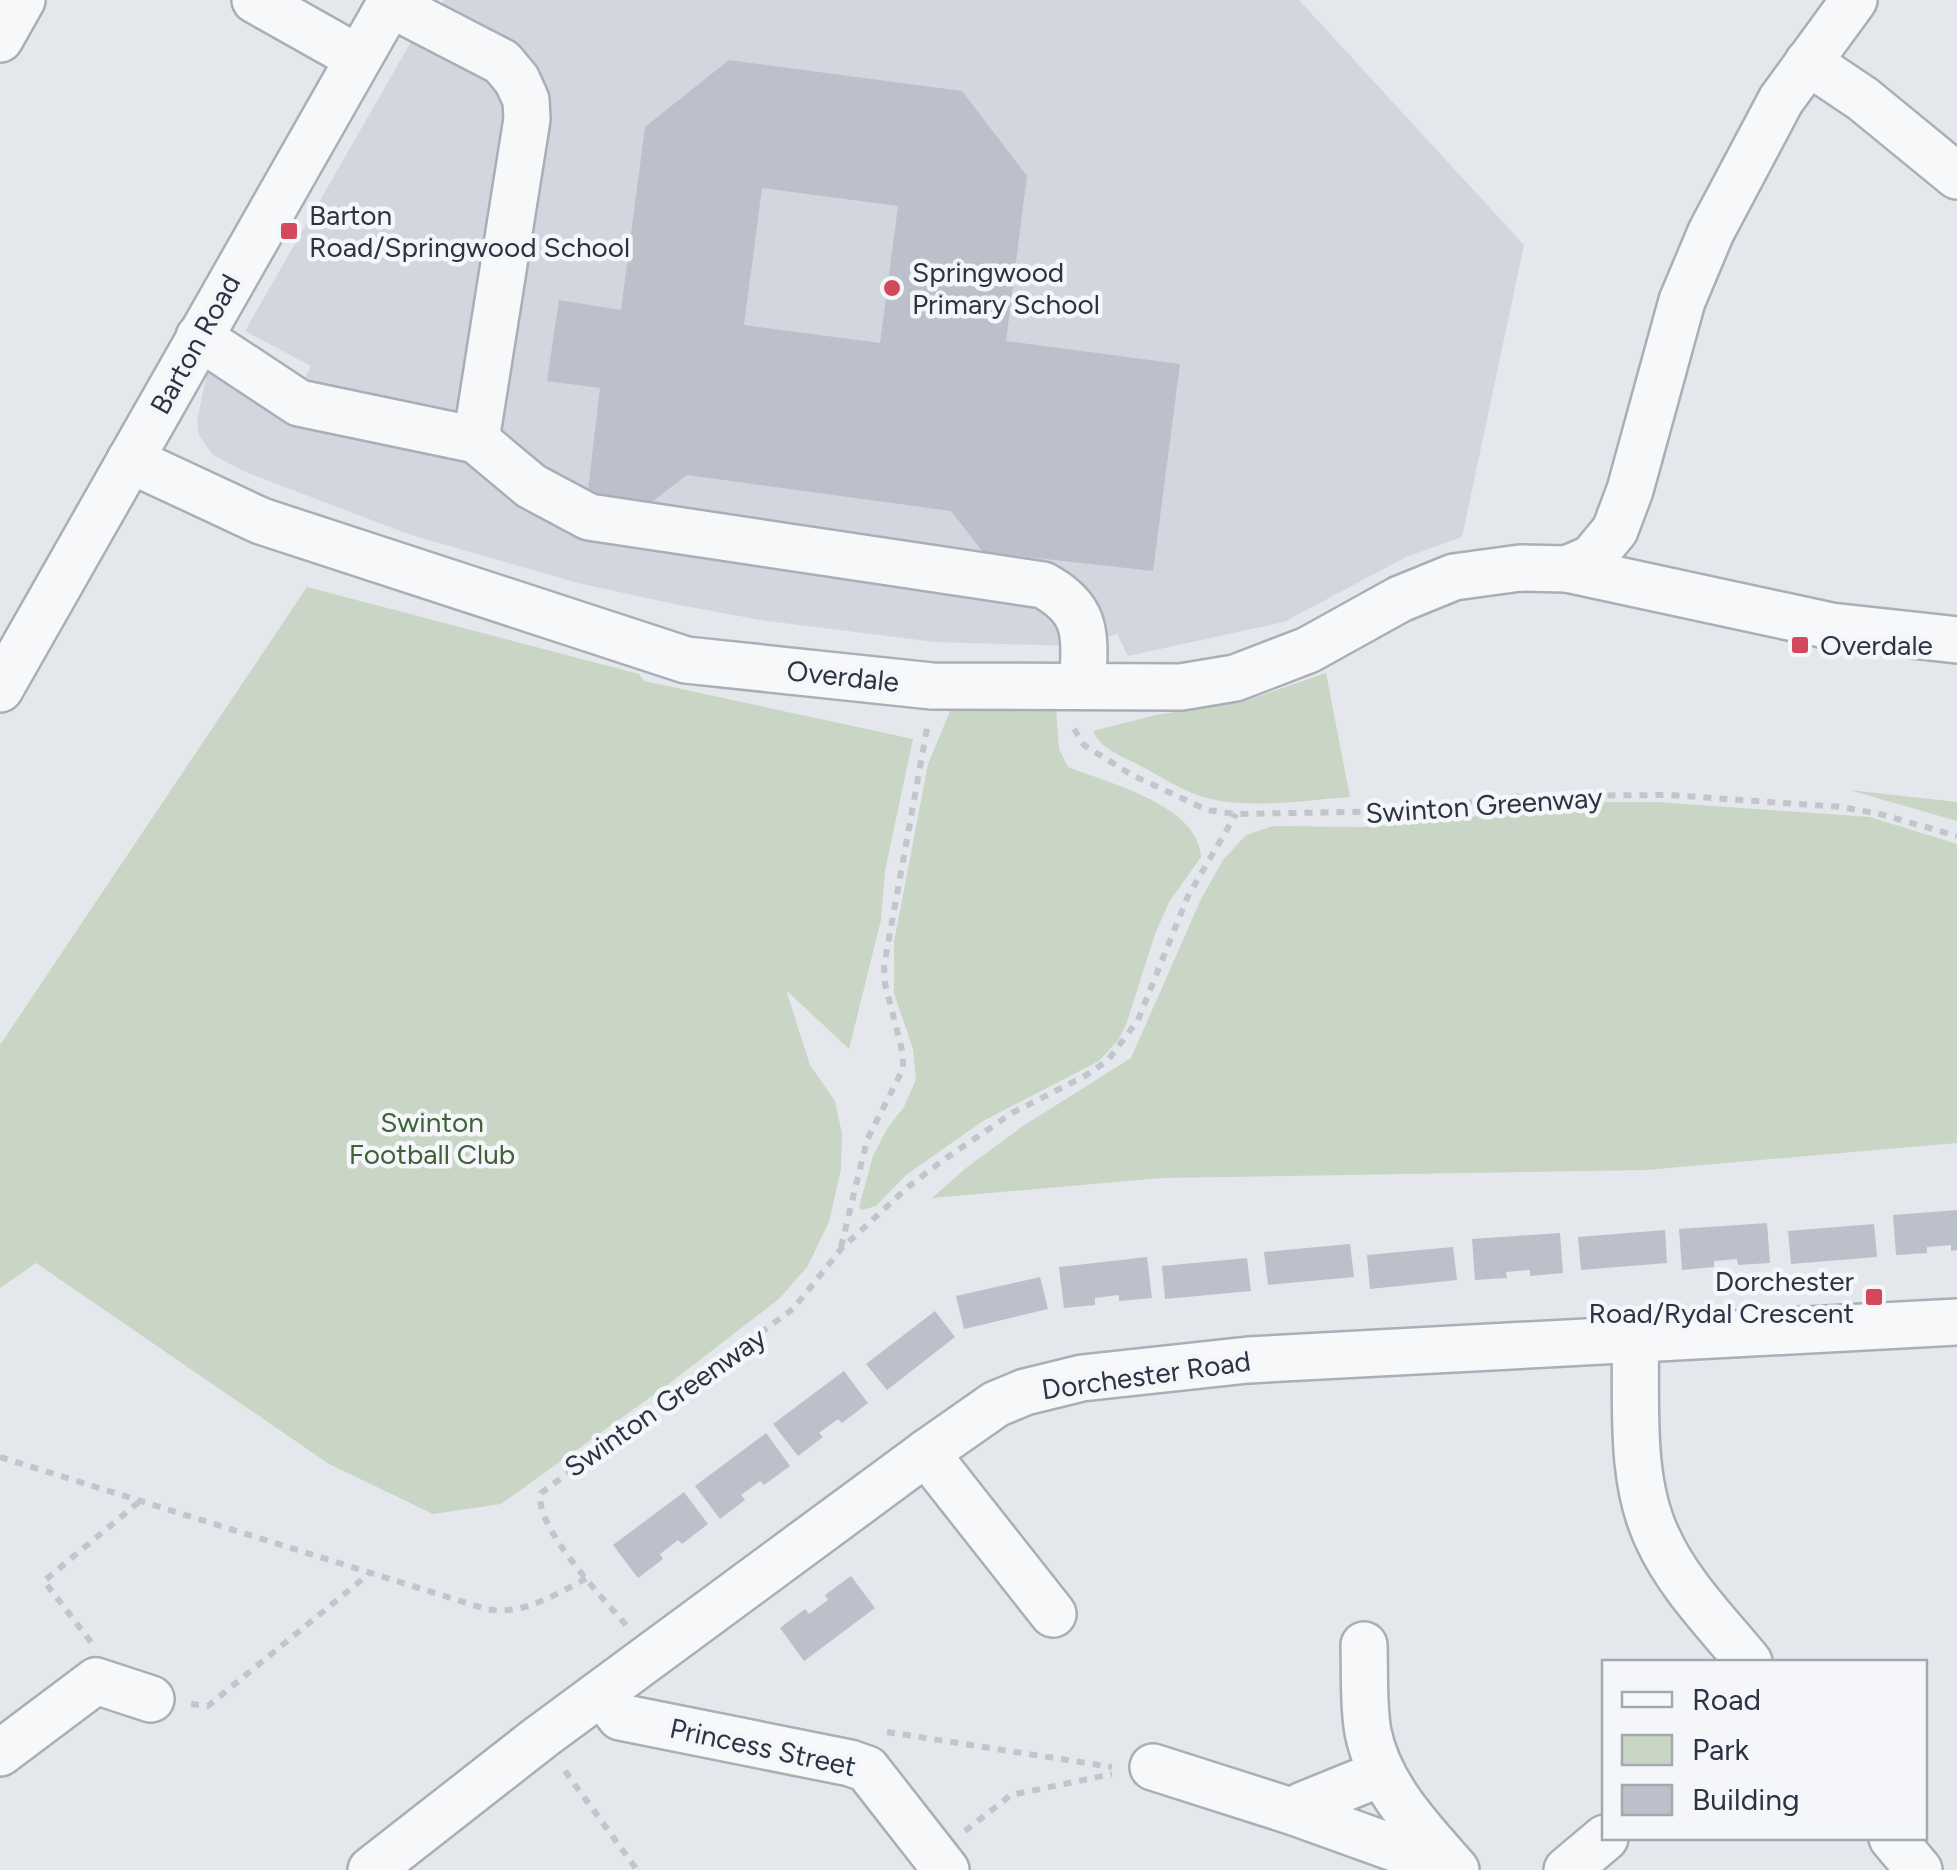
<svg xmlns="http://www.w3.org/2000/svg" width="1957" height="1870" viewBox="0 0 1957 1870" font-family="Figtree,sans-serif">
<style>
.built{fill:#d2d6de}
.green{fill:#c9d6c5}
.building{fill:#bbc0ca;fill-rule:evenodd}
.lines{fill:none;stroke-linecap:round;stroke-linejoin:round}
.minor-casing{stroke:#a9aeb7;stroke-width:50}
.path{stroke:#c2c5cb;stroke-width:6;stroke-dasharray:8 8;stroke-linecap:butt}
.minor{stroke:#f7f8fa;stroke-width:45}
.poi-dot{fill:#d1495b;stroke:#f4f6f9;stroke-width:4}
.labels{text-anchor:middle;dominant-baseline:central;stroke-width:9;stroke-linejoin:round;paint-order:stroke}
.poi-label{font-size:28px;fill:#2b3445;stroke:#f4f6f9;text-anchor:start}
.street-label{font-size:28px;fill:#2b3445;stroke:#f4f6f9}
.park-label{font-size:28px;fill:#3f6138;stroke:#f4f6f9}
</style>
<rect width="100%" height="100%" fill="#e4e7ec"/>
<polygon class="built" points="444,0 1299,0 1524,245 1462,537 1406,557 1284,622 1128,656 1117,634 1074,646 935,642 761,620 674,604 578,583 408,534 243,471 212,454 199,435 197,421 208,368 289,410 311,366 245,331 412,40 423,35"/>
<g class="green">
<polygon points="307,587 639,674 644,681 913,739 885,871 881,920 849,1049 786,990 810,1065 835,1101 842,1134 841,1169 829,1222 807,1267 779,1299 666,1386 501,1504 433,1514 329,1464 36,1263 0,1288 0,1045"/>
<path d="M1326,673l24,124c-44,3 -95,12 -139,2 -27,-6 -52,-24 -76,-36 -16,-8 -36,-16 -42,-32l63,-16 89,-14z"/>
<path d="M953,704l103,4 3,41 9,18c40,16 131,38 133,90l-32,45 -14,32 -29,91 -7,14 -20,22 -116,60 -77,54 -30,31 -14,4 -3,-3 14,-51 15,-29 16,-20 12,-28 -3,-30 -19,-56v-51l34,-178z"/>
<polygon points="1849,790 1957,802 1957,821"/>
<polygon points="1554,802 1656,802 1870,817 1957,844 1957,1143 1645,1170 1161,1178 932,1198 966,1168 1023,1126 1131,1058 1201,899 1223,860 1246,835 1273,826 1362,827 1435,821 1512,812"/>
</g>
<g class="building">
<path d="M729,60l233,31 65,85 -21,165 174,23 -27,207 -170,-19 -32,-41 -264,-36 -42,32 -58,-8 13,-111 -53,-7 12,-81 62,10 24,-183zM762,188l136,18 -18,137 -136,-18z"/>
<polygon points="1957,1210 1957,1250 1951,1251 1951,1245 1927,1247 1927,1253 1896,1255 1893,1215"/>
<polygon points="1767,1223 1770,1263 1738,1265 1737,1259 1714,1261 1714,1267 1682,1270 1679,1229"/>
<polygon points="1874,1224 1877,1257 1791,1264 1788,1231"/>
<polygon points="1665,1230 1667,1263 1581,1270 1578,1237"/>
<polygon points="1560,1233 1563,1273 1530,1276 1530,1270 1506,1272 1507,1278 1475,1280 1472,1239"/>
<polygon points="1350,1244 1354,1277 1268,1285 1264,1252"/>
<polygon points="1453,1247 1457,1280 1370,1289 1367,1255"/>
<polygon points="1147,1257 1152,1298 1119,1301 1119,1295 1095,1298 1095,1305 1064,1308 1059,1267"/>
<polygon points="1247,1258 1251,1291 1165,1299 1162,1266"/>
<polygon points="1040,1277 1048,1309 964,1329 956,1296"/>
<polygon points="935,1311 955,1337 887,1390 866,1364"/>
<polygon points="844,1371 868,1403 842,1423 838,1419 819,1433 823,1437 798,1456 773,1424"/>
<polygon points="766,1433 790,1466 764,1485 760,1481 741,1495 745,1500 720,1519 695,1486"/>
<polygon points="684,1492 708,1524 682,1544 678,1540 660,1554 663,1559 638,1578 613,1545"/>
<polygon points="851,1576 875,1608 804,1661 780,1628 805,1609 809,1614 828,1600 825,1595"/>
</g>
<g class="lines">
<defs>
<g id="minor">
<polyline points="255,0 358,58"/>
<polyline points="390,4 502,62 517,80 526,100 527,119 476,440"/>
<polyline points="0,39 22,0"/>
<polyline points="1808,62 1863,99 1957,176"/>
<path d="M199,337l100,66 177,37 55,46 58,31 454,68c48,26 41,52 40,101"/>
<polyline points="130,460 261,521 686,660 932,686 1181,687 1235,678 1308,650 1400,599 1454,577 1520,568 1567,569 1831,626 1957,640"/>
<polyline points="1567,569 1592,558 1615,530 1630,490 1682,301 1711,232 1781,100 1854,0"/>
<polyline points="0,689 392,0"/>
<path d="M1635,1338c2,64 -6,139 22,199 21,47 60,86 92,125"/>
<polyline points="926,1453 1053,1614"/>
<path d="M1364,1645c1,28 -1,60 4,87 11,55 52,97 88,138"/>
<polyline points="603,1694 620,1717 850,1763 867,1769 946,1870"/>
<polyline points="0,1753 96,1681 151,1699"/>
<polyline points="1153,1767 1294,1812 1419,1857 1435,1846"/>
<polyline points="1294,1812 1303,1805 1382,1773"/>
<polyline points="1892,1838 1919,1870"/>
<polyline points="371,1870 541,1737 926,1453 996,1404 1025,1392 1082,1378 1248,1360 1957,1322"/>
<polyline points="1567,1870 1605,1838"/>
</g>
</defs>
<use href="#minor" class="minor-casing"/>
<g class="path">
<polyline points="1074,729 1084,745 1130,774 1207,810 1236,814 1405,811 1521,796 1670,795 1841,807 1880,814 1957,836"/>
<polyline points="841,1247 867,1140 903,1069 903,1054 885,984 884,966 928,723"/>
<path d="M0,1457l486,152c36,7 69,-14 101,-31"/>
<path d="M626,1625c-22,-26 -93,-99 -85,-132l252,-184 48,-60 67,-62 34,-26 70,-48 73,-37 23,-16 30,-40 50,-124 48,-82"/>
<polyline points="91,1642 44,1581 140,1501"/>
<polyline points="191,1704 208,1706 370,1573"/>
<polyline points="887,1732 1112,1767"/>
<polyline points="565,1771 637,1870"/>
<polyline points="965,1831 1011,1795 1112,1774"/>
</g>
<use href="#minor" class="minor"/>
</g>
<g class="poi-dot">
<rect x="279" y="221" width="20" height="20" rx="5"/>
<circle cx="892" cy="288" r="10"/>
<rect x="1790" y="635" width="20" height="20" rx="5"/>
<rect x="1864" y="1287" width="20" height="20" rx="5"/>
</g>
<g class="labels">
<g class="poi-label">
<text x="309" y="215">Barton<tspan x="309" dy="32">Road/Springwood School</tspan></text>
<text x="912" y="272">Springwood<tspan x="912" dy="32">Primary School</tspan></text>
<text x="1820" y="645">Overdale</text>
<text x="1854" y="1281" text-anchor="end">Dorchester<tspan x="1854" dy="32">Road/Rydal Crescent</tspan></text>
</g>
<g class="street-label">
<text transform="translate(195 344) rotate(-61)">Barton Road</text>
<text transform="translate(843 676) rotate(6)">Overdale</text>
<text transform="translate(1484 805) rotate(-4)">Swinton Greenway</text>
<text transform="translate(1146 1375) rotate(-8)">Dorchester Road</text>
<text transform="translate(665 1402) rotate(-35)">Swinton Greenway</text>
<text transform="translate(763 1747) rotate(12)">Princess Street</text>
</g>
<g class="park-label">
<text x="432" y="1122">Swinton<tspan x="432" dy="32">Football Club</tspan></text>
</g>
</g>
<rect x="1602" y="1660" width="325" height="180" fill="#f4f6f9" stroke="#a4a8b1" stroke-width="2.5"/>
<rect x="1622" y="1692" width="50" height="15" fill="#f7f8fa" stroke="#a4a8b1" stroke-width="2.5"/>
<text x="1692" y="1710" font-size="30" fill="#2b3445">Road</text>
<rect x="1622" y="1735" width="50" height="30" fill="#c9d6c5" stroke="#a4a8b1" stroke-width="2.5"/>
<text x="1692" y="1760" font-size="30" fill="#2b3445">Park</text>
<rect x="1622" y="1785" width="50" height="30" fill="#bbc0ca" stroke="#a4a8b1" stroke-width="2.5"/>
<text x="1692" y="1810" font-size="30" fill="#2b3445">Building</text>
</svg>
